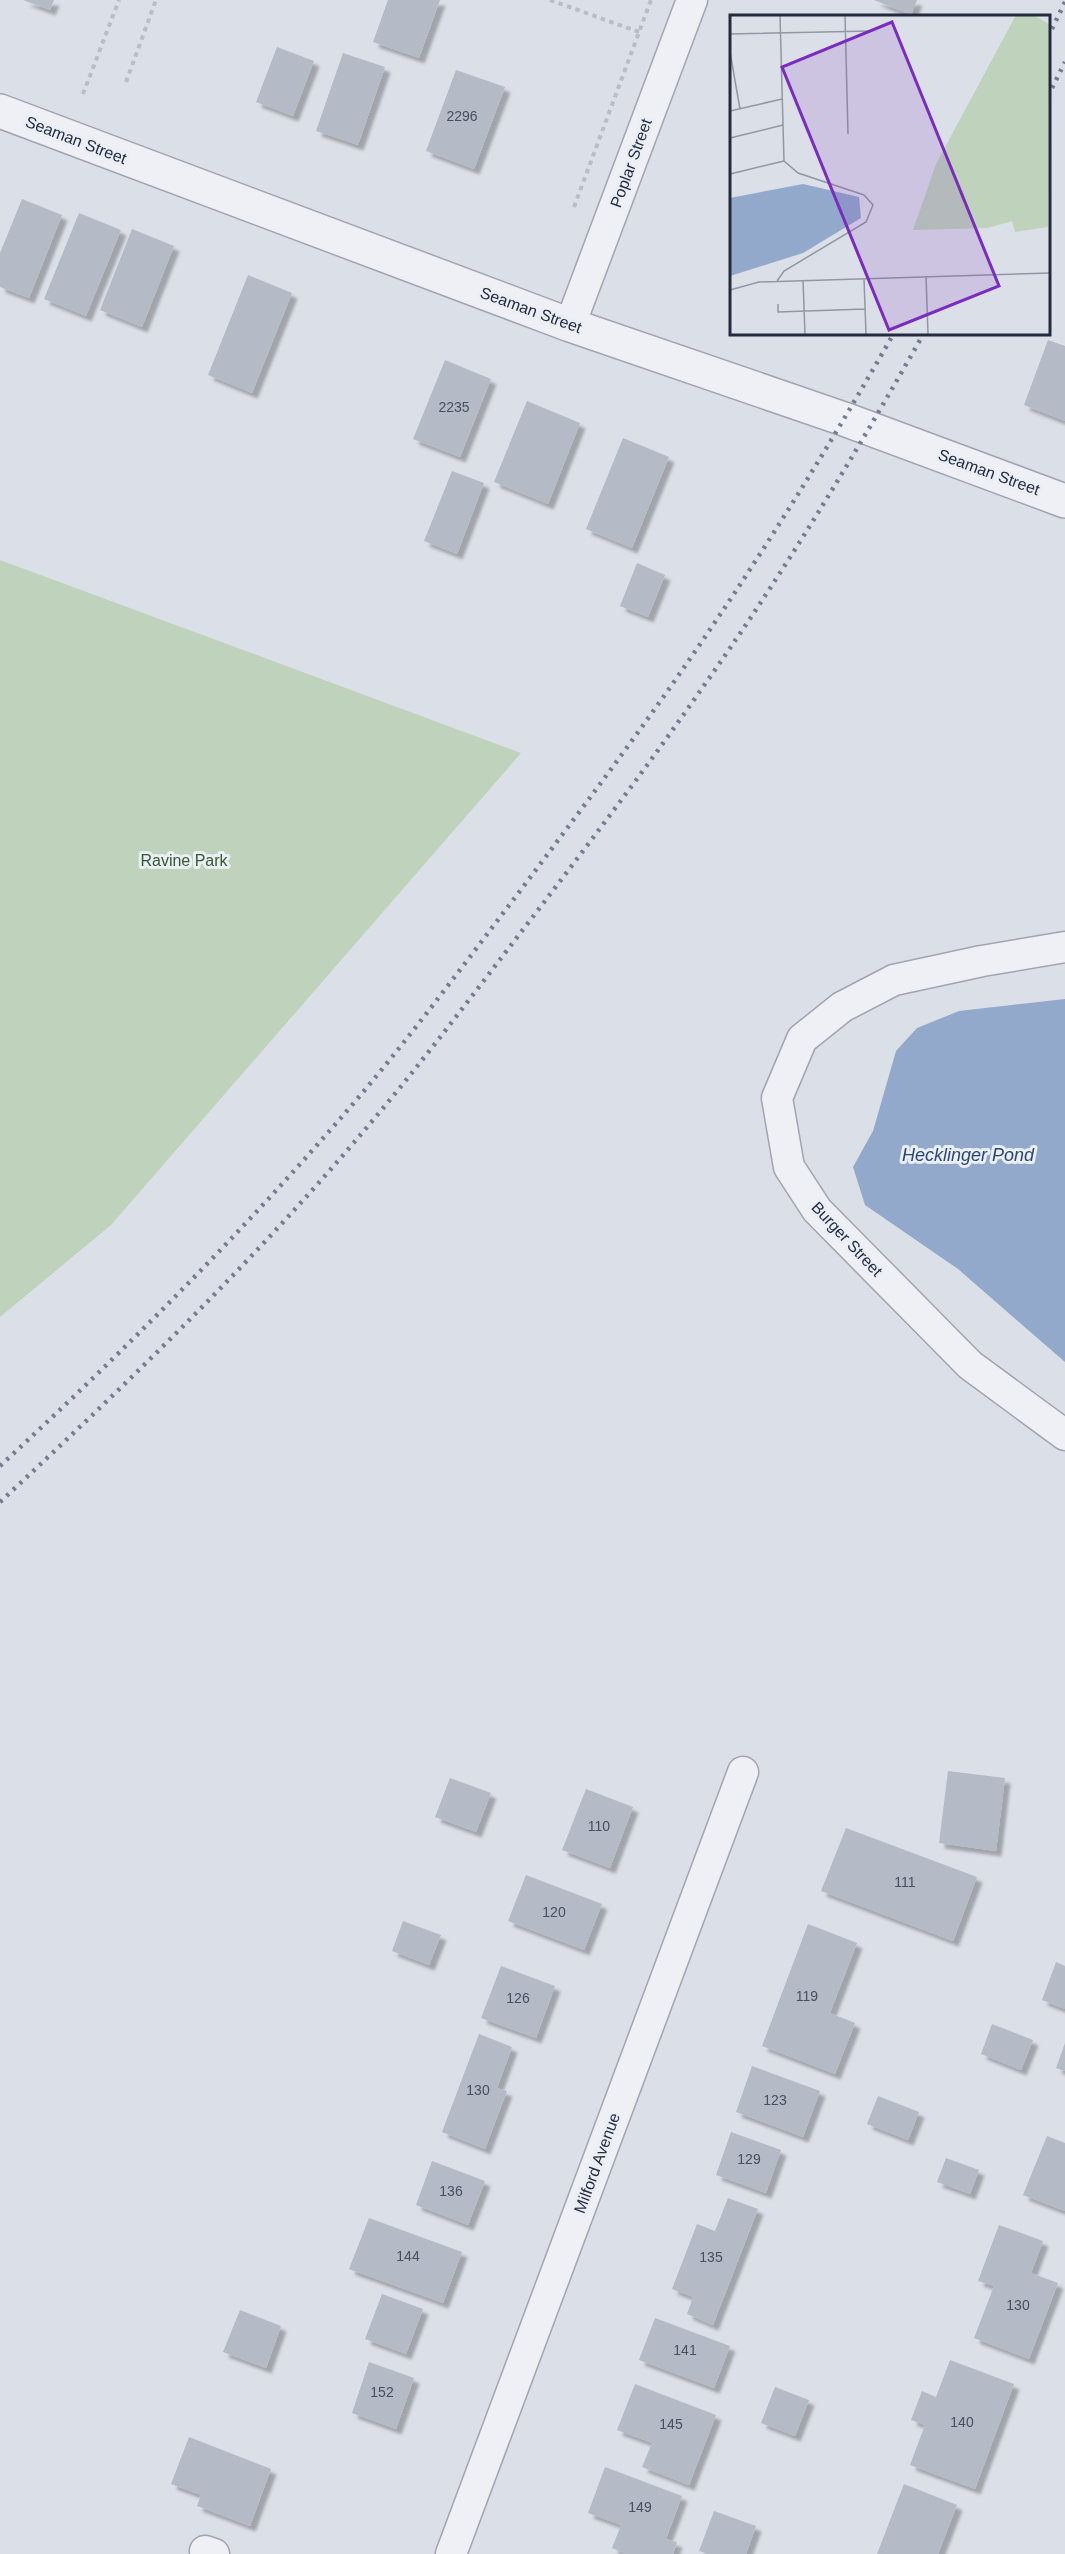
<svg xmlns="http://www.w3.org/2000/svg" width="1065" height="2554" viewBox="0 0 1065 2554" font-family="Arial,sans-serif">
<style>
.green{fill:#bfd2bc}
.water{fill:#92a9cb}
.building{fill:#b5bac7;filter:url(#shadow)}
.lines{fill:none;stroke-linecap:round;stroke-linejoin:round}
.minor-casing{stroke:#a0a5b1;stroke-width:33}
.tertiary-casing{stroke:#a0a5b1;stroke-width:36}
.path{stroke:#b9bdc5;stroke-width:4;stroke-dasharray:4.5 4.5;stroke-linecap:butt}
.minor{stroke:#eef0f5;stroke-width:30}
.tertiary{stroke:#eef0f5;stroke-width:33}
.rail{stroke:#737c92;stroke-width:4.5;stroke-dasharray:3 6;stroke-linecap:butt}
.labels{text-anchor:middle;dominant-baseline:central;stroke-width:6;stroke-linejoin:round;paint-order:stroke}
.number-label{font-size:14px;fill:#484f60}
.street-label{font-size:16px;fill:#242b3e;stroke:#eaeef5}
.park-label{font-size:16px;fill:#355b30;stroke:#eaeef5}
.water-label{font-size:18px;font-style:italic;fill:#2b4675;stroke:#eaeef5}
.inset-road{fill:none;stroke:#9297a3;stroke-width:1.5}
.view{fill:#7b2cbf;fill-opacity:0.15;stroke:#7b2cbf;stroke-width:3}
.inset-edge{fill:none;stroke:#242b3e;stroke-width:3}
</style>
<defs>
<filter id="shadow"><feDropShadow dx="5.5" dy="5.5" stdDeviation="1.5" flood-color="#0004"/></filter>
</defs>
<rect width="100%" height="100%" fill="#dbdfe7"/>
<polygon class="green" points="0,560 521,753 111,1225 0,1317"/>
<polygon class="water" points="1065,999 1065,1362 958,1269 865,1205 853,1167 873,1131 896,1051 917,1028 959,1011"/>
<g class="building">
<polygon points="23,0 54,0 50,10"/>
<polygon points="388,0 440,0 419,58 373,42"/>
<polygon points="874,0 917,0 911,15"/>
<polygon points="277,47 314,61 293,116 256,102"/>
<polygon points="343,53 385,67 358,145 316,131"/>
<polygon points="456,70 505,87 474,169 426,151"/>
<polygon points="22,199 62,215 29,298 0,287 0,253"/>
<polygon points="79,213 121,230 86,316 44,299"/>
<polygon points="132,229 174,246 142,327 100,310"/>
<polygon points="248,275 292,293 252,393 208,375"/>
<polygon points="1048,340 1065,346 1065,421 1024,405"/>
<polygon points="445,360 491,379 460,457 413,439"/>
<polygon points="527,401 580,423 548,504 494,482"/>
<polygon points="623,438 669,457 632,548 586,529"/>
<polygon points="452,471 484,483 457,554 424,541"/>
<polygon points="637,563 665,575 648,617 620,606"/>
<polygon points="948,1771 1005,1778 996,1851 939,1843"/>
<polygon points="450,1778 491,1793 476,1832 435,1817"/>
<polygon points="586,1789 633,1807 610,1868 562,1850"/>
<polygon points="846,1828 977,1877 953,1941 821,1891"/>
<polygon points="526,1875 602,1904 584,1950 508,1921"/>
<polygon points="403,1921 441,1935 429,1965 392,1951"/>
<polygon points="808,1924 857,1943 830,2013 855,2023 835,2074 762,2046"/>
<polygon points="1056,1962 1065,1966 1065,2009 1042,2000"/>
<polygon points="501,1966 555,1986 536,2038 481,2018"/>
<polygon points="992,2024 1033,2040 1021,2070 981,2054"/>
<polygon points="479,2034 512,2047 497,2088 507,2091 485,2149 442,2132"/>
<polygon points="1065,2043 1065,2071 1056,2068"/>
<polygon points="752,2066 820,2091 803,2137 736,2112"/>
<polygon points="878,2096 919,2112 908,2140 867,2124"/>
<polygon points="731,2132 781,2150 766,2193 716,2175"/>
<polygon points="1047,2136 1065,2143 1065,2211 1023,2195"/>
<polygon points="946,2158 979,2170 970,2194 937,2182"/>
<polygon points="432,2161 485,2181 468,2225 416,2205"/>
<polygon points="728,2198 758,2209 713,2325 687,2314 693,2297 672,2289 697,2224 715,2231"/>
<polygon points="369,2218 462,2252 443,2303 349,2269"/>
<polygon points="999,2225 1043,2241 1031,2273 1058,2283 1029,2359 974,2338 994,2286 978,2281"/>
<polygon points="382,2294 423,2309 406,2354 365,2339"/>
<polygon points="240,2310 281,2326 266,2368 223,2352"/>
<polygon points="655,2318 730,2346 714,2388 639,2360"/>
<polygon points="950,2360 1014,2384 975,2489 910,2465 925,2425 911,2420 922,2391 936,2397"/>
<polygon points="369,2362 414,2378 396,2429 352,2413"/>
<polygon points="635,2384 716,2415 689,2485 642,2467 652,2443 617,2430"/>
<polygon points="775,2387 809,2400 795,2436 761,2423"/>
<polygon points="189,2437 271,2469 250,2526 197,2506 201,2495 171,2484"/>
<polygon points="605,2467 682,2496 666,2539 677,2542 673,2554 626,2554 612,2548 621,2525 588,2513"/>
<polygon points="904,2484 957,2505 938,2554 877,2554"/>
<polygon points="714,2511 756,2526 746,2554 708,2554 699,2551"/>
</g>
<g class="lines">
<defs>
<g id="minor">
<polyline points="570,325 692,0"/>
<polyline points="1065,947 982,961 894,980 842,1007 802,1039 777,1098 789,1167 817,1210 970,1365 1065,1435"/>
<polyline points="205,2551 214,2554"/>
<polyline points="451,2554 743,1772"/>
</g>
<polyline id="tertiary" points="0,111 570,325 844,419 1065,501"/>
</defs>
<use href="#minor" class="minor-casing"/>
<use href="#tertiary" class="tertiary-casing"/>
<g class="path">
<polyline points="550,0 639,32"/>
<polyline points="126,82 156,0"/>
<polyline points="83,94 119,0"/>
<polyline points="574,207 651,0"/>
</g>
<use href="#minor" class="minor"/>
<use href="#tertiary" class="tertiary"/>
<g class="rail">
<polyline points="1048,37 1065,2"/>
<polyline points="1048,96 1065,62"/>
<path d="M0,1466c121,-112 238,-229 346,-354 60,-69 115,-144 171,-217 57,-76 114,-151 168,-229 75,-108 144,-219 209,-333"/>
<path d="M0,1502c128,-119 255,-242 368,-376 58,-68 112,-141 167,-212 58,-76 116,-152 170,-230 80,-113 151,-231 219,-351"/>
</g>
</g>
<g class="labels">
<g class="number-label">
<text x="462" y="116">2296</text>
<text x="454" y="407">2235</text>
<text x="599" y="1826">110</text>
<text x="905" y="1882">111</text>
<text x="554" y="1912">120</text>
<text x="807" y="1996">119</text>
<text x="518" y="1998">126</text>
<text x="478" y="2090">130</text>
<text x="775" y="2100">123</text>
<text x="749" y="2159">129</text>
<text x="451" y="2191">136</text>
<text x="408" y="2256">144</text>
<text x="711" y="2257">135</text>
<text x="1018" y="2305">130</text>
<text x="685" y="2350">141</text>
<text x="382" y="2392">152</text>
<text x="962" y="2422">140</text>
<text x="671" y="2424">145</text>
<text x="640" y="2507">149</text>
</g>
<g class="street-label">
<text transform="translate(76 140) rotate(21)">Seaman Street</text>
<text transform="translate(631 163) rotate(-70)">Poplar Street</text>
<text transform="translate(531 310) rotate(20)">Seaman Street</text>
<text transform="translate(989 472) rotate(20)">Seaman Street</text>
<text transform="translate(847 1239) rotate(47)">Burger Street</text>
<text transform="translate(597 2163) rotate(-70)">Milford Avenue</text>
</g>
<g class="park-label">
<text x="184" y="860">Ravine Park</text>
</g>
<g class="water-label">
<text x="968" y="1155">Hecklinger Pond</text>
</g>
</g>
<g transform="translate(730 15)">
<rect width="320" height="320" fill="#dbdfe7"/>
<path d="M286,0h17l16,9 -1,203 -33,5 -3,-11 -24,7 -75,2 23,-66z" fill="#bfd2bc"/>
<path d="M73,169l56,13 2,21 -58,35 -73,23v-78z" fill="#92a9cb"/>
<path class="inset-road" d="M115,0l3,119M0,19l141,-3M0,37l10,57M0,96l52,-12M0,123l53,-13M0,159l54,-13M196,261l2,58M134,264l2,55M73,265l2,54M47,266l7,-10 82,-49 7,-17 -9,-10 -66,-22 -14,-12 -4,-146M0,275l29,-8 291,-9M48,289v8l87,-3"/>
<path class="view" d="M162,7l107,264 -110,44 -107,-263z"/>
<rect width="320" height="320" class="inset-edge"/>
</g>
</svg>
